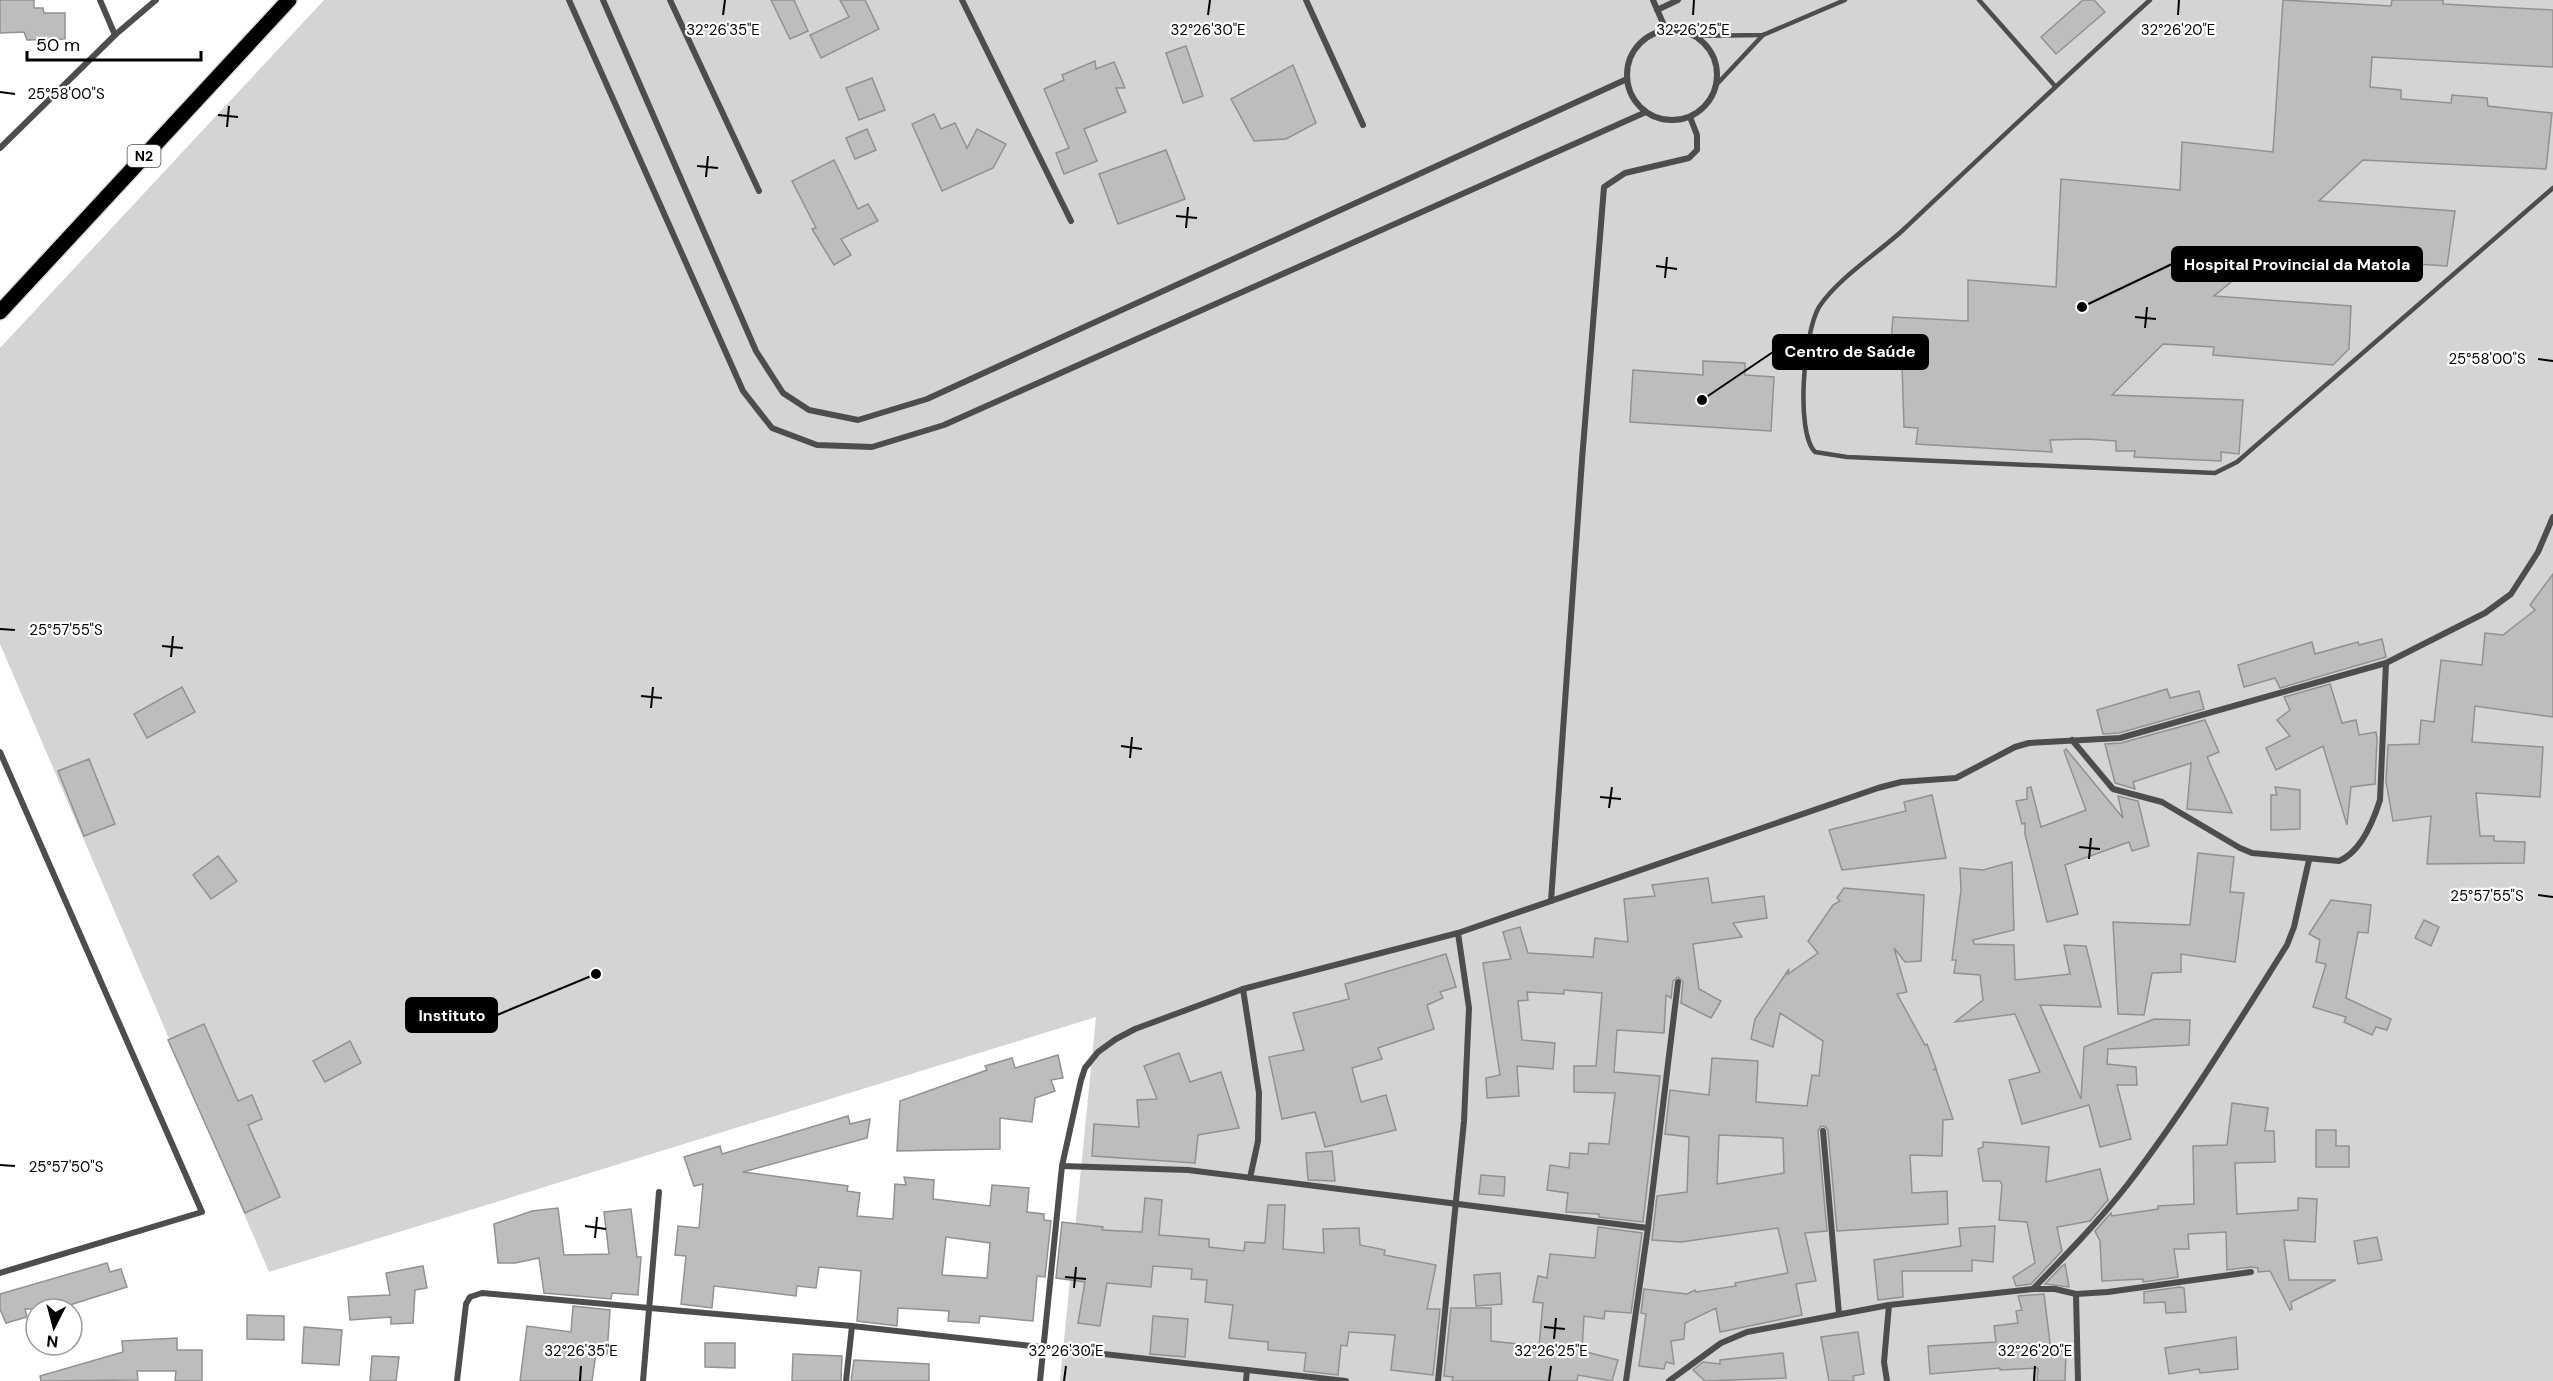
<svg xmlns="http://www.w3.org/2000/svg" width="2553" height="1381" viewBox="0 0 2553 1381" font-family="'DM Sans',sans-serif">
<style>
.green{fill:#d4d4d4}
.building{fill:#bdbdbd;stroke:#919191;stroke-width:1.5;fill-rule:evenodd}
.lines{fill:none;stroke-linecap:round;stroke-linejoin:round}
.primary-casing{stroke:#dbdbdb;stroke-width:18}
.service{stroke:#4d4d4d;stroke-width:4.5}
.minor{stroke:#4d4d4d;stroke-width:6}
.primary{stroke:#000;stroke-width:15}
.ticks{fill:none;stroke:#000;stroke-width:2}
.labels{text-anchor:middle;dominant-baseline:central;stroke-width:4.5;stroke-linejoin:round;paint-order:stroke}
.shield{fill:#fff;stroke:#4c4c4c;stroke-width:1.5}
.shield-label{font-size:14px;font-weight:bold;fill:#000}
.ticks-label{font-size:15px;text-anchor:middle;fill:#000;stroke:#fff;stroke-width:4.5;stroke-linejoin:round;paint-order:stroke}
.leader{fill:none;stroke:#000;stroke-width:2}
.callout-dot{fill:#000;stroke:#fff;stroke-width:2}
.callout{fill:#000;stroke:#000;stroke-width:2}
.callout-label{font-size:16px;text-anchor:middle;font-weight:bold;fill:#fff}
</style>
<rect width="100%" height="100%" fill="#fff"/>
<polygon class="green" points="324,0 2553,0 2553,1381 1060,1381 1096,1017 269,1272 0,644 0,348"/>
<g class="building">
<polygon points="0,0 34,0 34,8 43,8 44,13 65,13 65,39 27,40 24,32 0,33"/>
<polygon points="771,0 794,0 808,31 790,39"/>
<polygon points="840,0 865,0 879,29 821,58 810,35 849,17"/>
<polygon points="2083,0 2094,0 2105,12 2056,54 2041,37"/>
<polygon points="2283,0 2391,6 2392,0 2443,0 2443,4 2553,10 2553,67 2372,57 2370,87 2401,90 2401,99 2451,103 2452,95 2487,98 2488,106 2552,113 2546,169 2363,160 2319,201 2455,211 2447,266 2321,258 2321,251 2273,248 2214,296 2351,306 2349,349 2333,365 2213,355 2214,347 2163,344 2112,395 2243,400 2239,454 2221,452 2221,461 2134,457 2135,451 2116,451 2116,441 2086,439 2050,440 2052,452 1916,444 1918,428 1904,427 1902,364 1889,364 1893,317 1968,321 1968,280 2056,287 2061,179 2180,190 2182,142 2273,152"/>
<polygon points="1186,46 1203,96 1183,103 1166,53"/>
<polygon points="1095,61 1096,69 1114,62 1125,88 1116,88 1126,112 1084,129 1097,161 1064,174 1056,153 1069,148 1044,89 1064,80 1062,75"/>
<polygon points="1293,65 1316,123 1286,139 1254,141 1231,99"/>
<polygon points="872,78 885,110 859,120 846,88"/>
<polygon points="934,114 941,129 955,123 967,148 977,129 1006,144 993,168 942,191 912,124"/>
<polygon points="867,129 876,150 855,159 846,138"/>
<polygon points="1166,150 1185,199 1118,224 1099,174"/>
<polygon points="834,160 858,209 868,204 878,221 841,239 851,255 834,265 812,229 816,228 792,181"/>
<polygon points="1703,361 1745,363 1745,375 1774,377 1771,431 1630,422 1633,370 1703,375"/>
<polygon points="2553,574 2553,717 2475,706 2472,742 2543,747 2540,797 2476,793 2480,836 2494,836 2494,841 2525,842 2524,863 2427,864 2431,816 2393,821 2386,782 2388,745 2419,744 2421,720 2434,722 2441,660 2482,665 2485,633 2503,635 2535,610 2530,605"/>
<polygon points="2382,639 2386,657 2280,688 2275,678 2244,687 2238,665 2312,642 2315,654 2358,642 2359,645"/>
<polygon points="2330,684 2342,723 2356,720 2359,735 2376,732 2377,739 2375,784 2351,787 2347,825 2323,746 2276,770 2266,748 2290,736 2277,720 2290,710 2284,697"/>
<polygon points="182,687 195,712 147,738 134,714"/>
<polygon points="2167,689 2170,698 2199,691 2204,709 2119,733 2103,734 2097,710"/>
<polygon points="2205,720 2219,752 2207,757 2232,813 2187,809 2191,763 2133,782 2135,789 2115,783 2105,744 2121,743"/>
<polygon points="2066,749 2123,818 2118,796 2138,801 2149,846 2132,851 2129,842 2065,865 2078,914 2047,922 2025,834 2025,823 2022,824 2016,801 2027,799 2027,788 2031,787 2041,827 2086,810 2064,751"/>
<polygon points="89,759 115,824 84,836 58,771"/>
<polygon points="2275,787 2300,790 2300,829 2271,830 2271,795 2277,795"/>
<polygon points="1932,795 1946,858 1842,870 1829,830 1906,811 1904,802"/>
<polygon points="2198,853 2234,857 2230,892 2244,893 2235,962 2181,954 2181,972 2152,973 2144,1015 2118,1014 2113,922 2190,925"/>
<polygon points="218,856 237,881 211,899 193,875"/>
<polygon points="2012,862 2014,930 1973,940 1974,944 2014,945 2015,980 2070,974 2064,945 2086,946 2101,1007 2040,1005 2081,1099 2084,1047 2154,1019 2190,1020 2189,1045 2108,1049 2107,1064 2136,1067 2137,1085 2117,1085 2131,1139 2100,1147 2089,1105 2022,1124 2009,1080 2040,1072 2015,1014 1955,1022 1983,1000 1980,975 1954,973 1956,960 1952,960 1961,890 1960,868 1983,870"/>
<polygon points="1708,878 1712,903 1764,896 1767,918 1733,923 1742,937 1693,944 1699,989 1721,1001 1711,1018 1681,1003 1683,982 1678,977 1673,981 1671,998 1666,995 1664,1033 1617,1030 1614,1072 1660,1076 1643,1222 1599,1217 1599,1214 1566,1212 1568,1193 1547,1190 1550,1165 1569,1168 1570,1153 1588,1154 1589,1143 1609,1144 1615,1093 1574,1092 1574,1066 1596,1066 1602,993 1564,990 1564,994 1527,992 1528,1000 1518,1001 1522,1040 1555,1043 1553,1069 1517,1066 1519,1096 1487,1098 1486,1078 1500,1075 1483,963 1511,959 1503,932 1520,927 1528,953 1593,957 1595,938 1628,942 1624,899 1655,896 1652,885"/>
<path d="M1844,888l80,7 -3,66 -16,1 -11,-14 13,44 -10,2 28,51 2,-1 9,24 -3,2 3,-1 17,50 -10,1 -1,36 -32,-1 2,38 35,-2 1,33 -111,7 -9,-100 -2,-4 -5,-1 -3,5 9,100 -22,2 11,48 -20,3 6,31 -82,17 -4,-24 -31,15 -1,16 -13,2 3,23 -8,-2 -2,7 -25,-3 7,-52 -5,-1 3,-24 43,5 8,-4 1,2 40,-6 -1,-3 53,-10 -10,-45 -97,14 -29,-2 5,-44 30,-4 2,-55 -24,-3 5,-44 39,5 3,-37 46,3 -2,41 51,4 5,-31 7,1 4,-35 -43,-28 -7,34 -22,-8 4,-20 34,-50 -1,5 30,-21 -10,-12 25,-36 7,-4 -3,-3zM1719,1135l64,3 1,35 -67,11z"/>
<polygon points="2331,900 2371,905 2368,933 2358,932 2346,998 2391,1019 2387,1030 2376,1027 2372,1035 2344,1022 2346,1017 2313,1007 2326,964 2316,962 2320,940 2309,934"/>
<polygon points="2424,920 2439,927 2431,946 2415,938"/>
<polygon points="1446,954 1456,987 1440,992 1443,998 1427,1005 1434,1029 1378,1048 1382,1059 1352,1068 1361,1102 1386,1095 1396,1130 1325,1147 1315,1112 1282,1119 1269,1057 1304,1050 1293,1013 1349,999 1345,984"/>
<polygon points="204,1024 238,1101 252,1095 262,1119 248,1125 280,1197 245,1213 168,1040"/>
<polygon points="350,1041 361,1063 325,1082 313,1061"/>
<polygon points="1179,1053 1190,1082 1221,1072 1239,1128 1198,1135 1195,1163 1092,1156 1094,1124 1139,1127 1137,1100 1157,1099 1144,1066"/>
<polygon points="1058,1055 1063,1078 1051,1080 1055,1091 1035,1098 1032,1122 1000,1118 1000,1149 897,1151 900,1101 987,1070 985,1066 1012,1058 1015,1068"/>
<polygon points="2232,1103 2268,1108 2265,1131 2274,1131 2275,1162 2235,1163 2237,1214 2298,1210 2298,1198 2317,1199 2315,1242 2284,1240 2289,1280 2336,1280 2291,1302 2292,1309 2290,1310 2270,1271 2258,1272 2258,1268 2251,1267 2227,1270 2226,1232 2188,1234 2189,1249 2174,1249 2178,1277 2143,1282 2143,1279 2102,1281 2100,1241 2095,1231 2111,1213 2112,1216 2158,1209 2158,1206 2194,1204 2193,1146 2227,1145"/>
<path d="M848,1116l2,8 20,-5 -3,19 -124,34 105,14 -1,5 13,2 -3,23 36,3 2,-35 11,1 -2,-8 30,3 -1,19 57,7 2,-21 37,3 -2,24 17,2v6l7,1 -6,56 -8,-1 -4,45 -53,-5 -1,7 -31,-2 1,-10 -51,-3 -1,18 -40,-5 4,-50 -42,-4 -3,21 -19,-2 -1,10 -82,-10 -2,22 -31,-4 5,-48 -11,-1 3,-29 21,2 4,-44 -9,2 -10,-29 36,-11 2,8zM946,1237l44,6 -3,35 -45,-3z"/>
<polygon points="2316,1130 2336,1130 2336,1146 2349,1146 2349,1167 2316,1167"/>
<polygon points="1983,1142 2049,1147 2046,1182 2100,1169 2108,1200 2090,1221 2057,1227 2062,1251 2031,1284 2016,1286 2013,1277 2035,1263 2027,1222 1999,1220 2002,1185 2000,1181 1983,1181 1978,1149 1983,1147"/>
<polygon points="1332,1151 1335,1181 1308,1180 1306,1153"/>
<polygon points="1481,1175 1505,1177 1504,1196 1479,1194"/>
<polygon points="1145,1198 1162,1200 1159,1235 1209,1239 1209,1247 1244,1251 1245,1242 1265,1243 1268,1205 1285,1205 1283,1249 1324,1253 1323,1229 1359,1228 1360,1245 1385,1250 1384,1255 1436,1265 1427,1309 1440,1309 1433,1375 1391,1370 1395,1335 1349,1332 1347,1346 1341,1345 1338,1375 1304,1371 1306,1353 1268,1350 1268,1342 1229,1338 1233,1305 1205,1302 1207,1280 1191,1279 1192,1269 1153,1266 1151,1287 1107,1283 1100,1326 1078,1323 1085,1282 1056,1278 1062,1222 1103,1227 1102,1230 1142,1232"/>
<polygon points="558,1208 564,1255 609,1254 604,1212 631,1209 637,1257 641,1257 638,1295 612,1293 611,1299 544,1293 539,1258 515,1263 498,1263 494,1224 532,1211"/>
<polygon points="1995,1226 1993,1262 1972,1260 1972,1271 1902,1271 1903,1297 1878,1300 1874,1260 1961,1246 1959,1228"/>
<polygon points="1598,1227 1642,1233 1631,1313 1605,1311 1604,1319 1584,1316 1582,1351 1618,1360 1612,1381 1578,1375 1577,1381 1452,1381 1453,1377 1444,1376 1451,1308 1491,1308 1491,1341 1539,1346 1543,1303 1533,1302 1538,1276 1547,1278 1550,1254 1595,1258"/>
<polygon points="2377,1237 2382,1260 2358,1264 2354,1241"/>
<polygon points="107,1263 110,1272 121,1269 127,1287 57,1309 25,1309 27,1317 6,1323 0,1309 0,1294"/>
<polygon points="2065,1264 2069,1287 2045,1284 2061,1267"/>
<polygon points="423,1266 427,1288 415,1290 413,1323 391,1324 391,1317 350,1320 348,1297 390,1295 386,1273"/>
<polygon points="1500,1273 1502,1304 1476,1306 1474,1275"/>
<polygon points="2180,1287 2184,1288 2186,1312 2166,1313 2165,1302 2144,1303 2144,1292"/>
<polygon points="2044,1294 2051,1351 2066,1351 2065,1381 2037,1381 2038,1368 2000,1370 2000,1368 1930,1374 1928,1346 1996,1342 1994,1326 2018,1323 2016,1311 2022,1310 2018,1296"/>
<polygon points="573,1306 610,1310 607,1354 596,1353 592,1381 520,1381 527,1326 571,1332"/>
<polygon points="247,1315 284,1316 284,1340 247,1339"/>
<polygon points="1153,1316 1188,1319 1185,1357 1150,1354"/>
<polygon points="304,1327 342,1330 339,1365 302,1363"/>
<polygon points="1858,1332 1864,1374 1853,1376 1854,1381 1829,1381 1821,1337"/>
<polygon points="2236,1337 2238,1369 2200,1373 2199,1369 2169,1374 2165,1348"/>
<polygon points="177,1338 177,1350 202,1350 202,1381 175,1381 176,1371 137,1371 138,1380 41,1381 40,1376 123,1352 122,1341"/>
<polygon points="705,1343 735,1343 735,1368 705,1367"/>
<polygon points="1783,1353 1786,1378 1705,1381 1693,1370 1703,1362 1720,1364 1720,1360"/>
<polygon points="793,1354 842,1356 841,1381 792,1381"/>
<polygon points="372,1356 399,1357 396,1381 370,1381"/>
<polygon points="854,1360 929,1364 929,1381 851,1381"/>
</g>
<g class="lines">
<defs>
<polyline id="primary" points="0,312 289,0"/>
</defs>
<use href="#primary" class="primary-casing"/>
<g class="service">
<polyline points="1979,0 2055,86"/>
<path d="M2150,0c-83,75 -165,153 -247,230 -25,23 -66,49 -84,77 -15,25 -24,125 -4,145l32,5 368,16 22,-11 316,-274"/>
<polyline points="1694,36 1763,35 1845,0"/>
<polyline points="1718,83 1763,35"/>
</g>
<g class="minor">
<polyline points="100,0 115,35"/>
<polyline points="569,0 743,391 772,428 817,445 872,447 944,425 1646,112"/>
<polyline points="603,0 756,351 783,393 809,410 858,420 927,399 1627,79"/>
<polyline points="670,0 759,191"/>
<polyline points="962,0 1071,221"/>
<polyline points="1306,0 1363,125"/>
<polyline points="1653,0 1666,30"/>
<polyline points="1657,10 1678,0"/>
<circle cx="1672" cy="75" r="45"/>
<polyline points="0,148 115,35 156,0"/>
<path d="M2072,740l41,49 49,13 78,46 12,5 87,8c22,-9 34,-39 41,-61l6,-137"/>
<polyline points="0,752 202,1212 0,1273"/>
<polyline points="1551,901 1582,460 1604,187 1625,173 1689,158 1697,150 1697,135 1690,117"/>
<polyline points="1243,989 1259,1093 1258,1141 1250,1178"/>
<polyline points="1823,1131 1839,1314"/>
<polyline points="1062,1166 1188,1170 1648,1228"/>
<path d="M2033,1289c33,-34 66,-68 95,-105 58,-76 108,-158 159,-239l7,-18 15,-67"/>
<polyline points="2076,1294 2078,1381"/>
<polyline points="457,1381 466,1304 470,1297 482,1293 852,1326 1346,1381"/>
<polyline points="643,1381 659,1192"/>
<polyline points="846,1381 852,1326"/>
<polyline points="1040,1381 1062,1166 1081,1080 1085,1068 1098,1052 1116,1039 1135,1029 1243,989 1458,933 1878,788 1901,782 1956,778 2015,747 2029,743 2120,738 2386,663 2485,613 2511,594 2538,552 2553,517"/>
<polyline points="1246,1381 1247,1370"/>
<polyline points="1438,1381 1464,1121 1469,1008 1458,933"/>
<polyline points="1626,1381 1648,1228 1678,982"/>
<polyline points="1669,1381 1721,1343 1747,1332 1889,1305 2033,1289 2055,1289 2076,1294 2108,1292 2251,1272"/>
<polyline points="1887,1381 1884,1362 1889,1305"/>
</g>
<use href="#primary" class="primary"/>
</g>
<path class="ticks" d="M723,15l2,-15M1208,15l2,-15M1693,15l1,-15M2178,15l1,-15M0,92l15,2M218,115l20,2M227,127l2,-21M697,166l21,2M706,177l2,-21M1176,216l21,2M1186,228l2,-21M1656,266l21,3M1665,278l2,-21M2135,317l21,2M2145,328l2,-21M2538,359l15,2M0,629l15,1M162,646l21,2M171,657l2,-21M641,696l21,2M651,708l2,-21M1121,746l21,3M1130,758l2,-21M1600,797l21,2M1609,808l3,-21M2079,847l21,2M2089,859l2,-21M2538,895l15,2M0,1165l15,1M585,1226l21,3M595,1238l2,-21M1065,1277l21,2M1074,1288l2,-21M1544,1327l21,2M1554,1339l2,-21M580,1381l1,-15M1064,1381l2,-15M1549,1381l2,-15M2034,1381l1,-15"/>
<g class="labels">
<rect class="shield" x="127.5" y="145" width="33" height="22" rx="4.5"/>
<g class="shield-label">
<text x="144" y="156">N2</text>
</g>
</g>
<g class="ticks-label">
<text x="723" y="35">32°26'35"E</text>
<text x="1208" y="35">32°26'30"E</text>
<text x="1693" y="35">32°26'25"E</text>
<text x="2178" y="35">32°26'20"E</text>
<text x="66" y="99">25°58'00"S</text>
<text x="2487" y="364">25°58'00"S</text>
<text x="66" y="635">25°57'55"S</text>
<text x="2487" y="901">25°57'55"S</text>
<text x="66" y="1172">25°57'50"S</text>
<text x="581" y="1356">32°26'35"E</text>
<text x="1066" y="1356">32°26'30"E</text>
<text x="1551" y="1356">32°26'25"E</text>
<text x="2035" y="1356">32°26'20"E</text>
</g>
<path class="leader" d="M2082 307L2172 264M1702 400L1773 352M596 974L497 1015"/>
<g class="callout-dot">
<circle cx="2082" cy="307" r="6"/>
<circle cx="1702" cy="400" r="6"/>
<circle cx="596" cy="974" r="6"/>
</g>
<g class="callout">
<rect x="2172" y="247" width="250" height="34" rx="6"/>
<rect x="1773" y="335" width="155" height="34" rx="6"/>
<rect x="406" y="998" width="91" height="34" rx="6"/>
</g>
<g class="callout-label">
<text x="2297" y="270">Hospital Provincial da Matola</text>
<text x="1850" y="357">Centro de Saúde</text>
<text x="452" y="1021">Instituto</text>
</g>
<g transform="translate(54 1327) rotate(186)"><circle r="28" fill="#ffffff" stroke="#999999" stroke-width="1.5"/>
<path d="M0-4.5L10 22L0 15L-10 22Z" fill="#000000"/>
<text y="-9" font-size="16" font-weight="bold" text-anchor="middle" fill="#000000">N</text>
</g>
<path d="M27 51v9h174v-9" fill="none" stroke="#000000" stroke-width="3"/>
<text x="36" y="51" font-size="18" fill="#000000" stroke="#ffffff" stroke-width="4.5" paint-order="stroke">50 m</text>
</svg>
